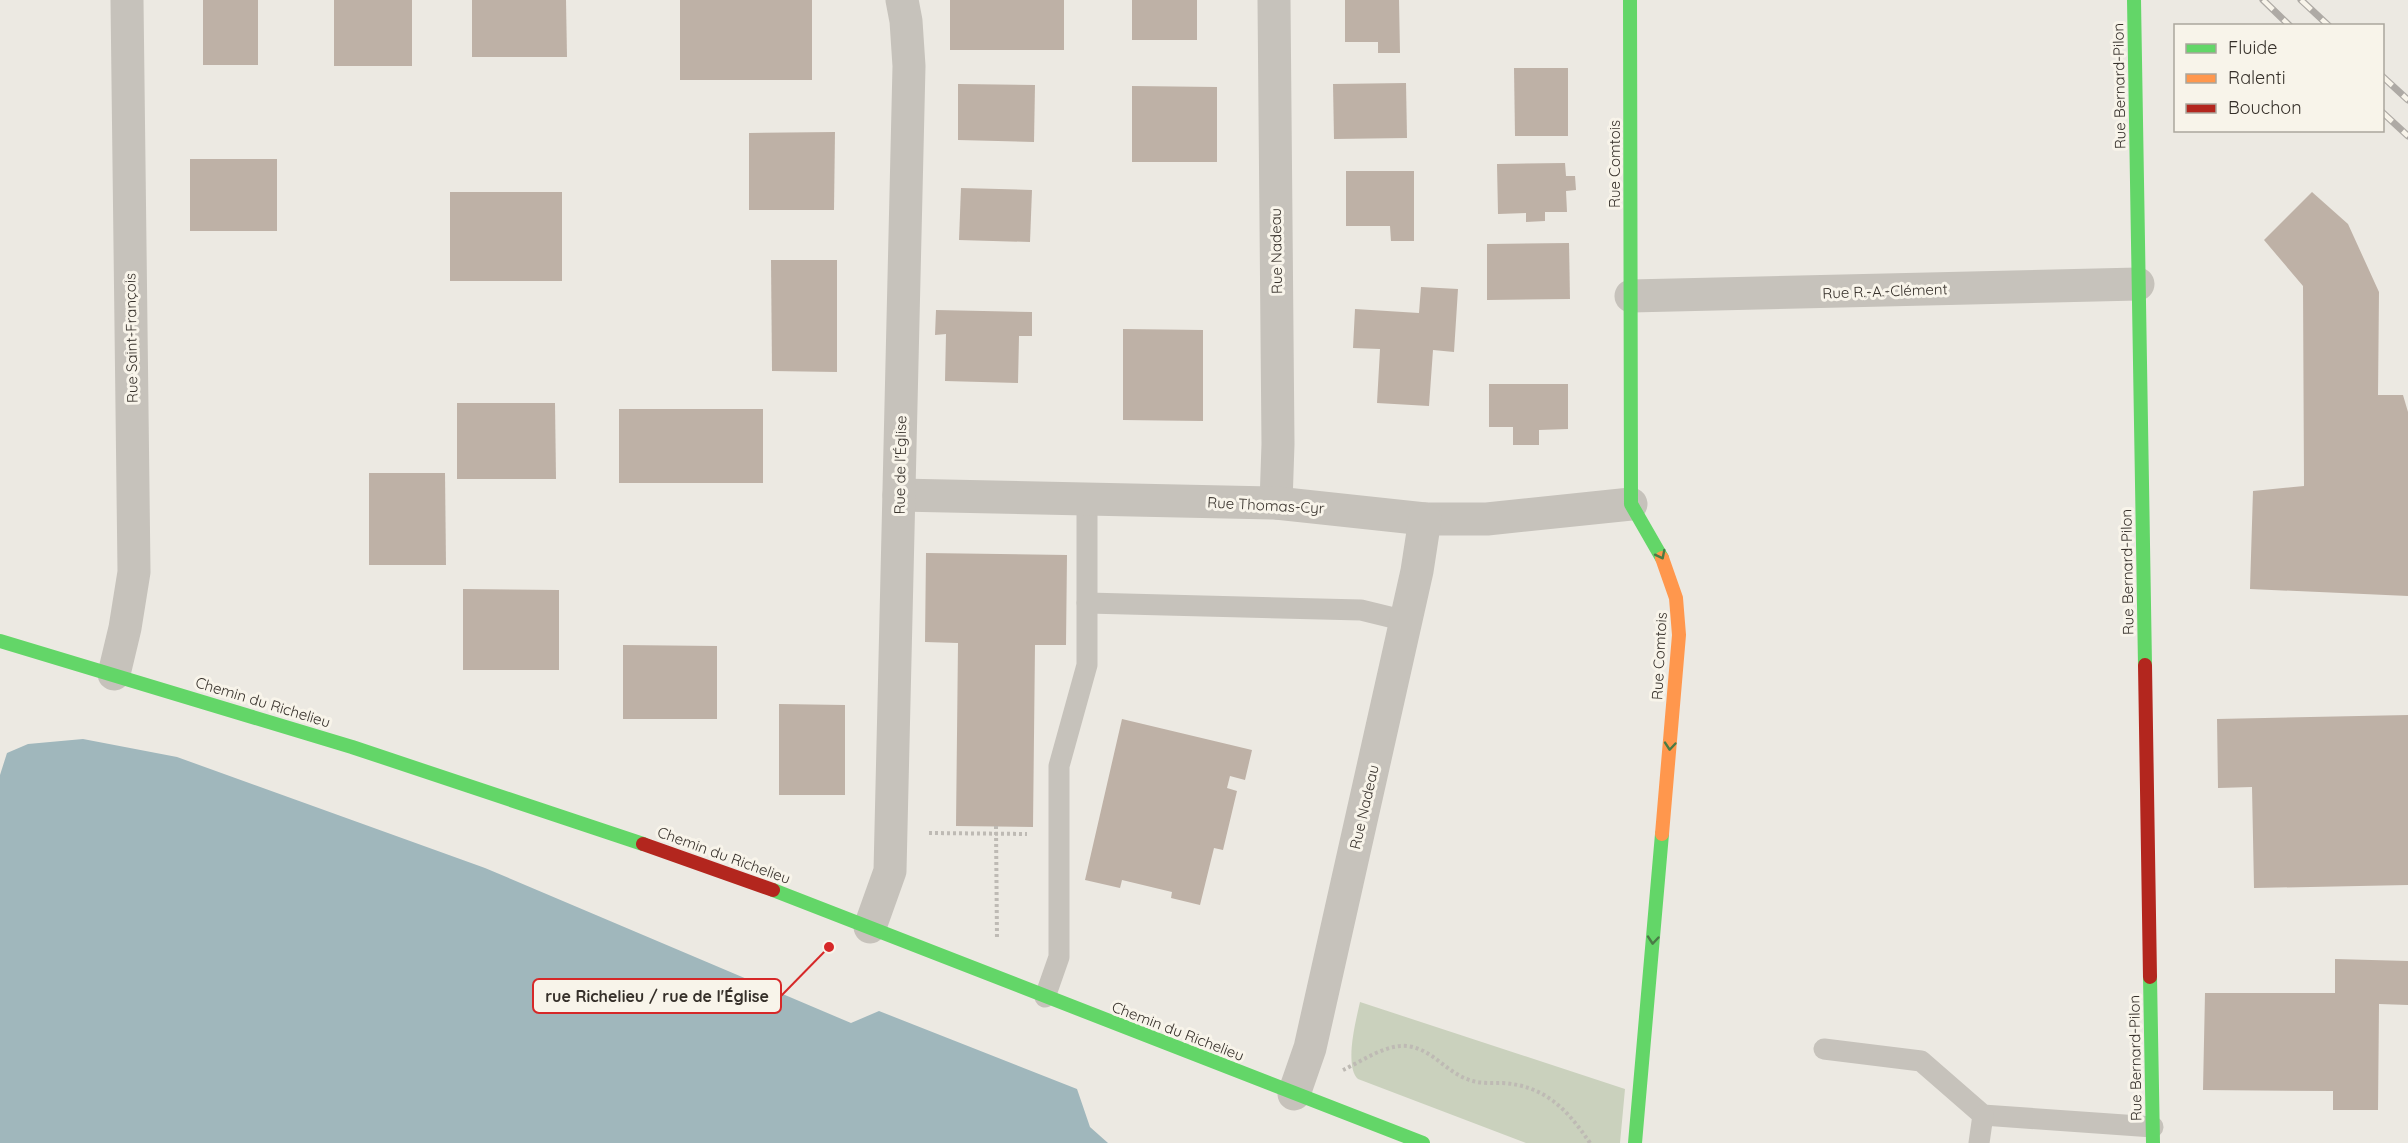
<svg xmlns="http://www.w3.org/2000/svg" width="2408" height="1143" viewBox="0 0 2408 1143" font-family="Quicksand,sans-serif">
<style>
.green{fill:#cad1bd}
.water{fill:#a0b7bc}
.building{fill:#beb1a6}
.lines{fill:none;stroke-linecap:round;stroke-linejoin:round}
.path{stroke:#bebab4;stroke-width:4;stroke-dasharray:3 3;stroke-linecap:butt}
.lane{stroke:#c6c2bb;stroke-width:21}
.street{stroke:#c6c2bb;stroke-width:33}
.fast{stroke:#63d668;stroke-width:14}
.slow{stroke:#ff974d;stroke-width:14}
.jam{stroke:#b3261e;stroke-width:14}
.rail-casing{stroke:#aeaaa5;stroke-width:7}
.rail{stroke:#f8f4ea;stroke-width:4.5;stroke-dasharray:14;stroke-linecap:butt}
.oneway{stroke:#4a7b46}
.labels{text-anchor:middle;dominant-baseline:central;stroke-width:6;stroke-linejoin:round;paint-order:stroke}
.street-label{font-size:15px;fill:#36302a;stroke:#f8f4ea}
.leader{fill:none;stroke:#d62828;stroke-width:2}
.callout-dot{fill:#d62828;stroke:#f8f4ea;stroke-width:2}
.callout{fill:#f8f4ea;stroke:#d62828;stroke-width:2}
.callout-label{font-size:16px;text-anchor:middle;font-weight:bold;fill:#36302a}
</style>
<rect width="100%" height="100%" fill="#ece9e2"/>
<path class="green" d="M1360,1002l265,87 -5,54h-94l-168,-64c-14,-13 -2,-59 2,-77z"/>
<polygon class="water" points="83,739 177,757 485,868 851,1023 879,1011 1077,1089 1090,1127 1108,1143 0,1143 0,775 7,753 28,744"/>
<g class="building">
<rect x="203" y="0" width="55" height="65"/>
<rect x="334" y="0" width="78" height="66"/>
<polygon points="472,0 566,0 567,57 472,57"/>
<rect x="680" y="0" width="132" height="80"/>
<rect x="950" y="0" width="114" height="50"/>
<rect x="1132" y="0" width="65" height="40"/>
<polygon points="1345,0 1399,0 1400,53 1378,53 1378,42 1345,42"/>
<polygon points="1514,68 1568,68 1568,136 1515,136"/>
<polygon points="1406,83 1407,138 1334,139 1333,84"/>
<polygon points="958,84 1035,85 1034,142 958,140"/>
<polygon points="1132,86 1217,87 1217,162 1132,162"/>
<polygon points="835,132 834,210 749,210 749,133"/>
<rect x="190" y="159" width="87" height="72"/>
<polygon points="1565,163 1566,176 1575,176 1576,190 1566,191 1567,212 1545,212 1545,221 1526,222 1526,213 1498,214 1497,164"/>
<polygon points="1346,171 1414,171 1414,241 1391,241 1390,226 1346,226"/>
<polygon points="961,188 1032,190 1030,242 959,240"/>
<rect x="450" y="192" width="112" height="89"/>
<polygon points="2312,192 2348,224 2379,292 2378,395 2403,395 2408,412 2408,596 2250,589 2253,491 2304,486 2303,286 2264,240"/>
<polygon points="1569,243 1570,299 1487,300 1487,244"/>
<polygon points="771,260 837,260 837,372 772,371"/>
<polygon points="1421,287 1458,289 1454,352 1433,350 1429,406 1377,403 1380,349 1353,348 1355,309 1419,313"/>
<polygon points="936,310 1032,312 1032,336 1019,336 1018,383 945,381 946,334 935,335"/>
<polygon points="1123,329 1203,330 1203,421 1123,420"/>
<polygon points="1489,384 1568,384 1568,429 1539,430 1539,445 1513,445 1513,427 1489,427"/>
<polygon points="457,403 555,403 556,479 457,479"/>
<rect x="619" y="409" width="144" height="74"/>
<polygon points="369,473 445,473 446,565 369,565"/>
<polygon points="926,553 1067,555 1066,645 1035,645 1033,827 956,826 958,643 925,642"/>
<polygon points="463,589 559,590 559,670 463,670"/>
<polygon points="623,645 717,646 717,719 623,719"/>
<polygon points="779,704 845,705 845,795 779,795"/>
<polygon points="2408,715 2408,885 2254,888 2252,787 2218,788 2217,719"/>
<polygon points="1122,719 1252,750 1245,780 1230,776 1227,788 1237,791 1223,850 1214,848 1200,905 1171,898 1172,892 1122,880 1120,888 1085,880"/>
<polygon points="2335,959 2408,961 2408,1005 2379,1004 2378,1110 2333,1110 2333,1091 2203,1090 2205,993 2335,993"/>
</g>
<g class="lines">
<g class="path">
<polyline points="996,826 997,939"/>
<polyline points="929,833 1027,834"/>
<path d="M1343,1070c19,-9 43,-26 64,-24 25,3 38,25 60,33 11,5 24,4 36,4 42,3 64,26 87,60"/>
</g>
<g class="lane">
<polyline points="1087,603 1361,610 1406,621"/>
<polyline points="1045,997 1059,957 1059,766 1087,665 1087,499"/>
<polyline points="1824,1049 1921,1061 1983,1115 2153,1127"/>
<polyline points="1979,1143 1983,1115"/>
</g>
<g class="street">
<polyline points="1274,0 1278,444 1276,503"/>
<polyline points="1631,296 2138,284"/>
<polyline points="899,495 1276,503 1425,519 1487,519 1631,504"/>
<polyline points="114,674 125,628 134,572 127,0"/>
<polyline points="870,927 890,871 909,66 906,21 902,0"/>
<polyline points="1294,1094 1310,1048 1417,571 1425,519"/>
</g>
<g class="fast">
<polyline points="1630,0 1631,504 1662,558"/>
<polyline points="2134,0 2145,665"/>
<polyline points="0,641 352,747 643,844"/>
<polyline points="773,890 1423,1143"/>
<polyline points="2150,977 2153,1143"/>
<polyline points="1635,1143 1662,834"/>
</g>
<polyline class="slow" points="1662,834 1679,635 1676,598 1662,558"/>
<g class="jam">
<polyline points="2145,665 2150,977"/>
<polyline points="643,844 773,890"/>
</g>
<defs>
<g id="rail">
<polyline points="2263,0 2290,26"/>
<polyline points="2301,0 2329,26"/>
<polyline points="2382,76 2408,100"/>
<polyline points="2382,112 2408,136"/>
</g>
</defs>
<use href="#rail" class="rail-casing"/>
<use href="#rail" class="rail"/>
</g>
<defs><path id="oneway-chevron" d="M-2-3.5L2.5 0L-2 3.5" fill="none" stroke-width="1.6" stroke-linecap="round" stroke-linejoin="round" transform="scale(1.5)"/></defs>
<g class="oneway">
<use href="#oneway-chevron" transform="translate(1661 555) rotate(63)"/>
<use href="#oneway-chevron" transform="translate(1670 746) rotate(95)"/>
<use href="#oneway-chevron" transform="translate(1653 940) rotate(95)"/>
</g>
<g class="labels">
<g class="street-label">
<text transform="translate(2119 86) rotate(-91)">Rue Bernard-Pilon</text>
<text transform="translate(1614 164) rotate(-90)">Rue Comtois</text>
<text transform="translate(1276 251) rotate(-91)">Rue Nadeau</text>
<text transform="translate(1885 291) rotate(-2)">Rue R.-A.-Clément</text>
<text transform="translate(131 338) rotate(-91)">Rue Saint-François</text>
<text transform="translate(900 465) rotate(-89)">Rue de l'Église</text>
<text transform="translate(1266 505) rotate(3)">Rue Thomas-Cyr</text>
<text transform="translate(2127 572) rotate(-91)">Rue Bernard-Pilon</text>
<text transform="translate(1659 656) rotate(-87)">Rue Comtois</text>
<text transform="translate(263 702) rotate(17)">Chemin du Richelieu</text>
<text transform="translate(1364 807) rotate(-77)">Rue Nadeau</text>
<text transform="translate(724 855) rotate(20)">Chemin du Richelieu</text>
<text transform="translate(1178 1031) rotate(21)">Chemin du Richelieu</text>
<text transform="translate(2135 1058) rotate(-91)">Rue Bernard-Pilon</text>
</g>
</g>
<path class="leader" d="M829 947L781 996"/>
<circle class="callout-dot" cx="829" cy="947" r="6"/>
<rect class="callout" x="533" y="979" width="248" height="34" rx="6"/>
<g class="callout-label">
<text x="657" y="1002">rue Richelieu / rue de l'Église</text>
</g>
<rect x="2174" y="24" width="210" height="108" fill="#f8f4ea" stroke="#aaa69d" stroke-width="1.5"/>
<rect x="2186" y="44" width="30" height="9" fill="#63d668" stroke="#aaa69d" stroke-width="1.5"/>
<text x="2228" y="54" font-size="18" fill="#36302a">Fluide</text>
<rect x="2186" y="74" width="30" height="9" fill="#ff974d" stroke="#aaa69d" stroke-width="1.5"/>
<text x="2228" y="84" font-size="18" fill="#36302a">Ralenti</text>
<rect x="2186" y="104" width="30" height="9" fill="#b3261e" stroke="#aaa69d" stroke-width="1.5"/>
<text x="2228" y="114" font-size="18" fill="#36302a">Bouchon</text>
</svg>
